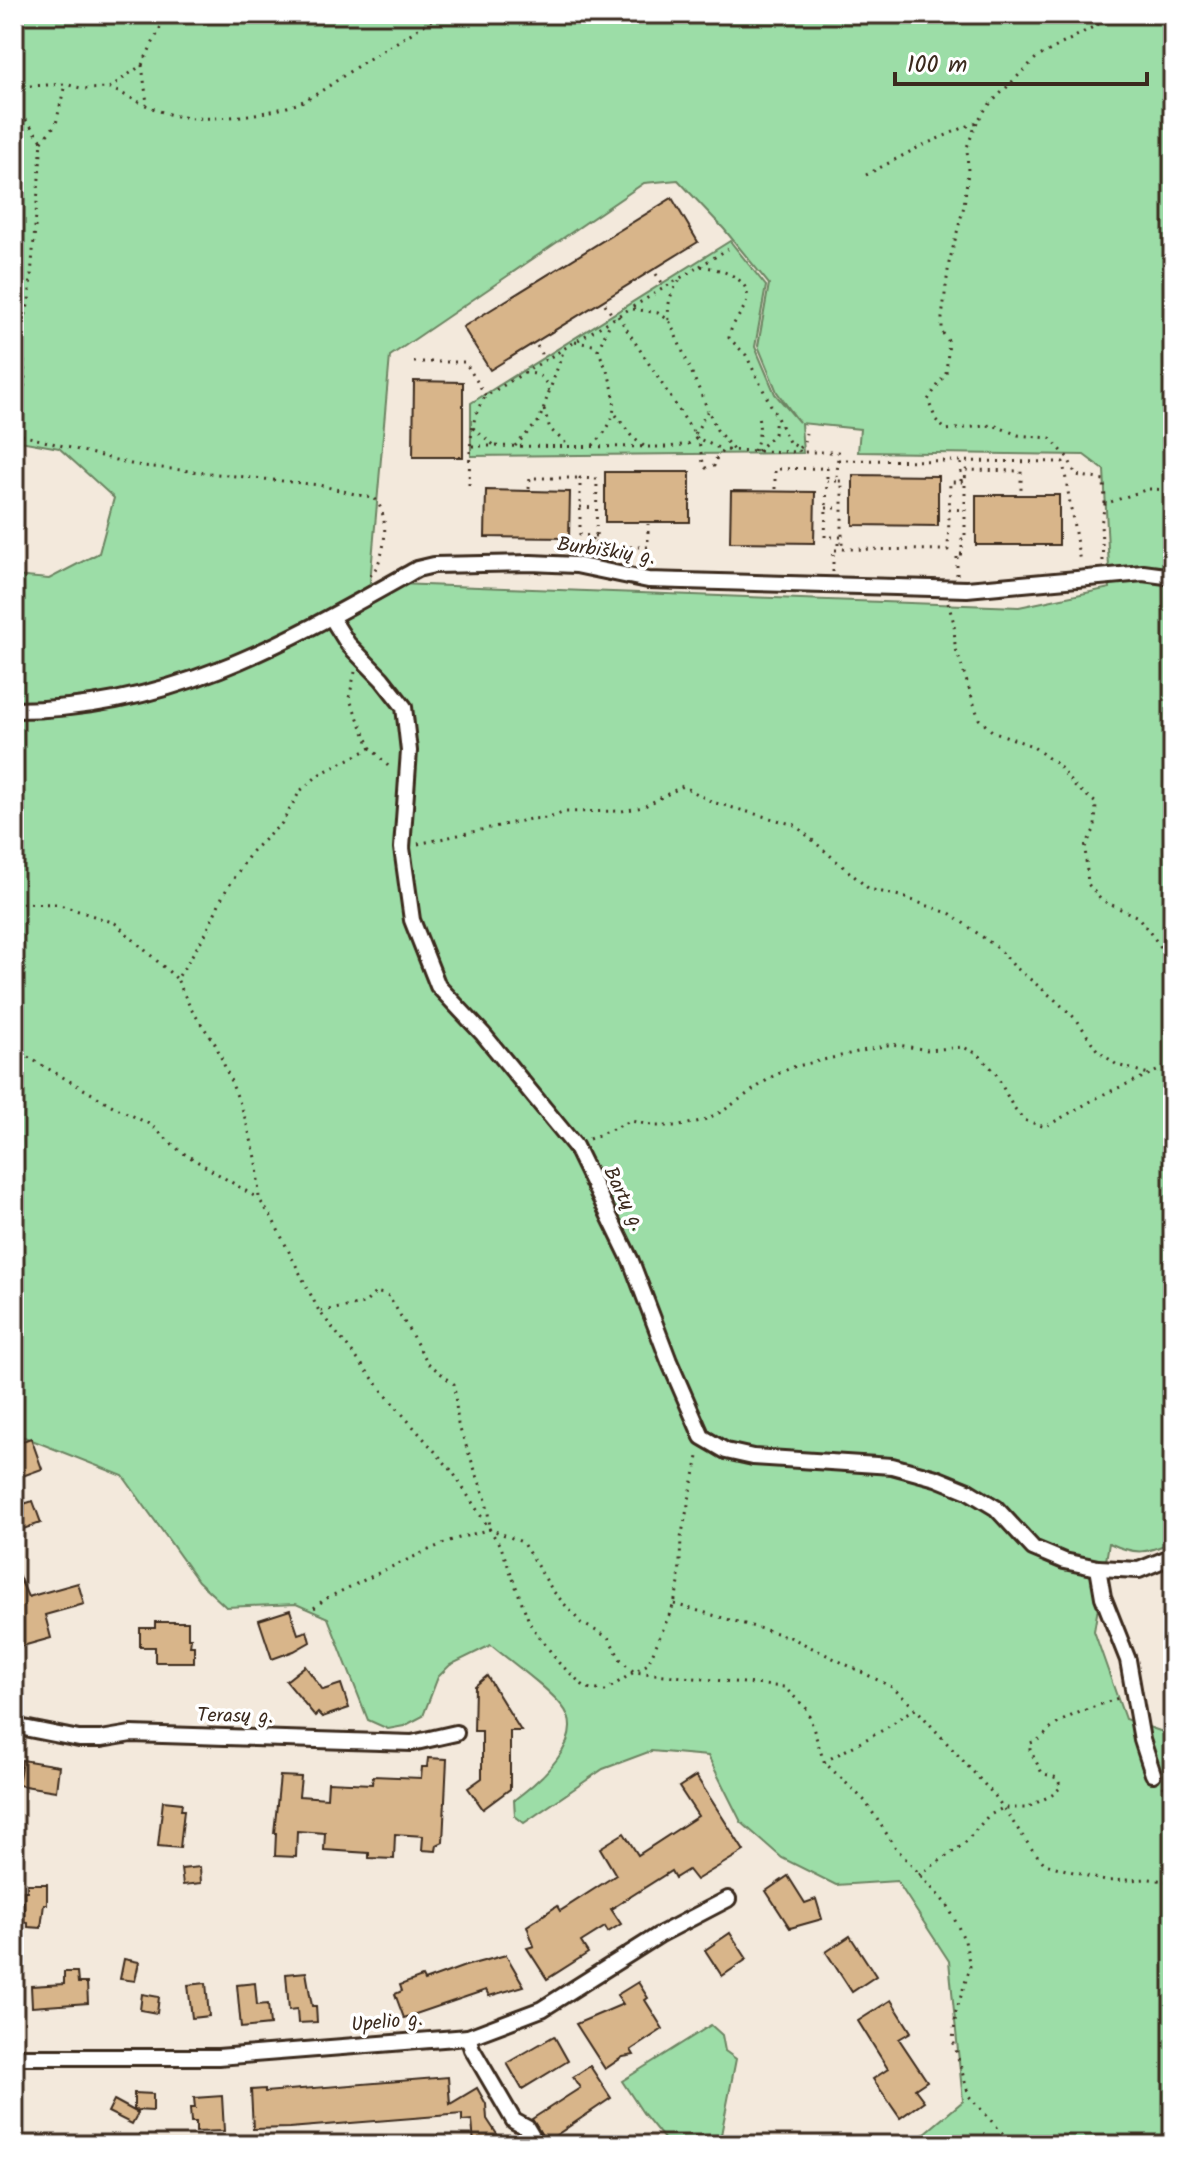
<svg xmlns="http://www.w3.org/2000/svg" width="1187" height="2159" viewBox="0 0 1187 2159" font-family="Kalam,sans-serif">
<style>
.green{fill:#9cdda7;stroke:#6c8462;stroke-width:2;fill-rule:evenodd}
.building{fill:#d8b58a;stroke:#3b2a1e;stroke-width:2}
.lines{fill:none;stroke-linecap:round;stroke-linejoin:round}
.minor-casing{stroke:#3b2a1e;stroke-width:20}
.path{stroke:#3b2a1e;stroke-width:3;stroke-dasharray:2 6;stroke-linecap:butt}
.minor{stroke:#fff;stroke-width:14}
.labels{text-anchor:middle;dominant-baseline:central;stroke-width:7;stroke-linejoin:round;paint-order:stroke}
.street-label{font-size:20px;fill:#3b2a1e;stroke:#fff}
</style>
<rect width="100%" height="100%" fill="#f3e9dc"/>
<filter id="ink" filterUnits="userSpaceOnUse"><feTurbulence type="fractalNoise" baseFrequency=".0125" numOctaves="2"/><feDisplacementMap in="SourceGraphic" scale="16" xChannelSelector="R" yChannelSelector="G"/><feConvolveMatrix kernelMatrix="1 2 1 2 8 2 1 2 1" color-interpolation-filters="sRGB"/></filter>
<g filter="url(#ink)">
<g class="green">
<path d="M14,14h1159v1527c-26,13 -38,14 -64,2l-15,88 31,88 38,13 10,-16v429h-262l52,-44 -14,-140 -52,-80 -61,4 -54,-27 -41,-36 -33,-66 -57,-5 -48,18 -79,54 -9,-7 -1,-16c23,-17 76,-61 48,-94 -17,-21 -50,-43 -71,-61l-41,20 -12,12 -15,39 -19,10 -16,3 -20,-9 -40,-102 -32,-14 -70,3 -28,-26 -75,-105 -109,-43v-857l35,3 50,-26 15,-55 -55,-50 -45,-8zM678,180l46,49 45,55 -11,62 19,46 22,30 -24,-28 -20,-47 11,-61 -36,-45 -259,162v53l332,-3 -2,-30 59,6 -2,23 226,3 20,15 6,118 -91,19 -649,-24 20,-227 254,-173z"/>
<polygon points="711,2025 722,2035 725,2051 736,2059 719,2145 669,2145 643,2113 622,2081"/>
</g>
<g class="building">
<polygon points="672,198 698,242 490,370 463,327"/>
<polygon points="414,381 463,382 463,457 413,457"/>
<rect x="605" y="472" width="85" height="50"/>
<polygon points="853,475 938,476 938,526 853,525"/>
<polygon points="486,490 570,492 569,538 485,537"/>
<polygon points="731,491 815,492 814,543 730,542"/>
<rect x="976" y="495" width="83" height="50"/>
<polygon points="31,1438 42,1469 14,1479 14,1444"/>
<polygon points="33,1501 41,1523 14,1532 14,1507"/>
<polygon points="14,1565 28,1597 78,1583 84,1604 45,1615 51,1638 19,1647 14,1631"/>
<polygon points="290,1610 298,1634 307,1631 310,1642 294,1651 272,1659 259,1620"/>
<polygon points="155,1622 188,1622 188,1638 191,1638 190,1646 194,1646 194,1662 155,1662 155,1647 140,1647 140,1628 155,1628"/>
<polygon points="305,1666 323,1690 341,1684 349,1708 322,1717 318,1713 315,1716 286,1681"/>
<polygon points="487,1676 521,1731 510,1731 510,1789 483,1809 468,1788 482,1778 482,1731 474,1731 475,1686"/>
<polygon points="428,1758 447,1759 443,1842 437,1845 436,1851 422,1850 423,1836 395,1834 394,1859 369,1858 369,1853 324,1850 325,1833 297,1831 296,1857 275,1856 276,1833 274,1833 280,1776 301,1777 299,1796 327,1798 328,1782 372,1784 373,1776 421,1778 422,1767 427,1767"/>
<polygon points="22,1760 59,1766 56,1791 18,1785"/>
<polygon points="696,1776 744,1851 696,1880 688,1870 675,1878 671,1871 611,1909 621,1924 608,1932 605,1927 581,1942 588,1953 547,1979 527,1948 534,1946 527,1926 557,1906 560,1911 616,1875 600,1848 624,1833 638,1855 698,1816 679,1787"/>
<polygon points="163,1801 182,1803 181,1810 184,1810 180,1848 158,1846"/>
<polygon points="200,1867 201,1883 183,1885 181,1869"/>
<polygon points="788,1876 805,1903 816,1899 822,1919 790,1928 766,1891"/>
<polygon points="27,1884 47,1884 47,1904 44,1904 41,1928 28,1927 28,1923 24,1922 24,1891 27,1891"/>
<polygon points="730,1933 747,1959 722,1976 705,1950"/>
<polygon points="850,1936 876,1976 852,1992 826,1952"/>
<polygon points="506,1955 524,1986 489,1996 486,1990 404,2018 395,1994 402,1991 400,1985 422,1977 424,1981 465,1966"/>
<polygon points="124,1959 139,1962 135,1981 120,1979"/>
<polygon points="64,1972 77,1972 78,1983 87,1983 88,2003 32,2007 31,1986 64,1984"/>
<polygon points="306,1972 312,2006 316,2006 317,2022 298,2023 297,2009 289,2010 286,1974"/>
<polygon points="638,1982 648,1998 645,2000 663,2029 631,2050 634,2055 623,2057 605,2069 576,2024 623,2004 617,1995"/>
<polygon points="206,1983 209,2016 192,2018 188,1985"/>
<polygon points="255,1983 257,2005 268,2004 270,2025 241,2028 237,1985"/>
<polygon points="142,1994 159,1997 157,2013 140,2010"/>
<polygon points="891,2000 911,2032 899,2039 927,2081 915,2089 924,2101 900,2118 873,2079 888,2069 858,2021"/>
<polygon points="554,2036 568,2061 522,2089 507,2063"/>
<polygon points="590,2066 611,2098 546,2142 532,2119 580,2088 573,2077"/>
<polygon points="448,2077 450,2104 477,2088 486,2104 487,2119 504,2145 474,2145 472,2120 462,2121 462,2114 289,2128 253,2129 251,2090 265,2089 265,2092"/>
<polygon points="134,2093 153,2094 153,2111 134,2110"/>
<polygon points="222,2096 224,2131 196,2132 196,2122 191,2122 190,2108 195,2108 194,2098"/>
<polygon points="114,2100 138,2113 132,2124 108,2112"/>
</g>
<g class="lines">
<defs>
<g id="minor">
<polyline points="331,617 348,644 382,679 404,707 409,751 402,848 412,920 438,986 483,1034 575,1146 631,1261 669,1361 702,1437 726,1451 753,1457 892,1466 936,1478 968,1491 996,1508 1033,1548 1064,1561 1098,1568 1139,1570 1173,1556"/>
<path d="M14,710c156,0 271,-67 403,-141l17,-4 97,-2 45,2 72,15 319,9 176,-16 30,4"/>
<polyline points="1098,1568 1103,1597 1128,1660 1142,1740 1153,1774"/>
<polyline points="14,1726 79,1739 101,1739 131,1734 412,1743 456,1733"/>
<polyline points="468,2037 472,2049 514,2121 527,2128 537,2145"/>
<polyline points="14,2057 218,2057 468,2037 542,2009 659,1935 728,1899"/>
</g>
</defs>
<use href="#minor" class="minor-casing"/>
<g class="path">
<polyline points="142,65 147,103"/>
<polyline points="14,87 65,84 84,89 109,88 142,65 167,14"/>
<path d="M109,88c20,8 43,22 63,27 31,8 97,0 127,-12 25,-11 45,-29 68,-43 25,-15 49,-29 73,-46"/>
<polyline points="14,99 17,108 42,141 29,301 22,330 25,382 21,405 14,422"/>
<polyline points="977,122 967,147 968,172 964,206 949,263 942,318 942,332 949,342 946,373 928,400 936,420 946,430 993,425 1018,435 1050,438 1068,458 1076,475 1104,480 1105,504"/>
<polyline points="42,141 56,124 65,84"/>
<polyline points="866,175 921,146 977,122 987,107 1036,58 1117,14"/>
<polyline points="700,266 728,249"/>
<polyline points="656,274 665,287"/>
<polyline points="605,304 614,318"/>
<polyline points="633,309 658,313 669,320 708,410"/>
<path d="M618,316l79,122c5,9 3,22 9,30l8,-2v-4l9,-12 76,2"/>
<path d="M669,320c-2,-16 1,-27 11,-40"/>
<path d="M575,342l18,3 5,5c17,37 28,66 -6,96"/>
<polyline points="537,346 546,360"/>
<polyline points="598,350 611,321"/>
<polyline points="414,362 465,362 486,396"/>
<path d="M524,373c16,0 21,4 25,19"/>
<polyline points="544,409 550,429 570,447"/>
<polyline points="616,415 632,437 645,447"/>
<polyline points="473,428 495,446"/>
<path d="M14,433l121,32 184,20 56,14c16,18 11,62 -6,78"/>
<polyline points="695,434 708,410 717,430 734,451"/>
<polyline points="472,446 668,447 688,444 697,438 723,450"/>
<polyline points="515,446 539,421 564,349"/>
<polyline points="799,448 804,443 806,433"/>
<path d="M754,451c6,-14 7,-24 3,-39"/>
<polyline points="757,451 774,434 776,418"/>
<polyline points="838,460 1063,462 1080,562"/>
<polyline points="837,481 827,481 825,537 842,537"/>
<polyline points="961,481 961,461"/>
<path d="M469,485c1,-27 -1,-68 17,-89l214,-130c17,2 55,12 46,37 -5,13 -15,20 -17,35l17,17 43,87 10,6v4h39l-1,29h5v68l106,1 2,-68h15l1,-12 55,1v21"/>
<polyline points="529,489 530,478 580,478"/>
<polyline points="775,489 775,469 827,468 827,481"/>
<polyline points="580,507 596,508"/>
<polyline points="826,508 842,508"/>
<polyline points="949,509 965,510"/>
<polyline points="596,536 580,535 580,478 597,479 596,547 648,547 648,524"/>
<polyline points="588,552 588,548 592,548 592,536"/>
<polyline points="1103,561 1101,524 1105,504 1148,489 1173,490"/>
<polyline points="833,572 833,550 838,550 838,537"/>
<polyline points="957,575 957,554 962,554 962,539 965,539 965,482"/>
<polyline points="948,603 954,623 955,646 979,719 992,731 1032,746 1059,766 1073,785 1096,803 1095,828 1085,847 1088,884 1101,900 1138,917 1164,951 1173,954"/>
<polyline points="355,672 349,698 371,748 392,770"/>
<polyline points="371,748 320,774 300,791 282,823 252,851 223,895 206,933 177,979 191,1009 216,1045 243,1111 257,1161 259,1199 272,1218 319,1311 390,1400 452,1471 501,1547 530,1624 559,1663 586,1688 605,1691 634,1672 784,1687 807,1709 824,1762 865,1801 896,1848 948,1906 965,1941 970,1967 956,2012 953,2040 969,2096 1013,2145"/>
<polyline points="418,844 530,819 549,818 565,812 622,811 643,807 683,786 712,802 795,825 869,889 900,896 951,914 999,949 1014,966 1053,998 1077,1020 1097,1050 1117,1065 1149,1074"/>
<polyline points="14,903 57,904 115,923 177,979"/>
<polyline points="14,1049 113,1106 151,1125 180,1151 259,1199"/>
<polyline points="589,1139 631,1121 656,1126 680,1126 704,1120 723,1111 773,1076 793,1067 892,1044 928,1050 963,1047 978,1054 995,1072 1012,1105 1024,1120 1045,1127 1102,1095 1173,1064"/>
<polyline points="321,1311 364,1304 376,1292 389,1296 428,1363 454,1384 458,1424 486,1500 490,1526"/>
<polyline points="674,1604 790,1637 892,1687 916,1709 995,1796 1031,1848 1045,1864 1105,1881 1149,1879 1173,1882"/>
<polyline points="314,1608 325,1599 389,1568 449,1541 490,1529 522,1542 553,1591 581,1623 608,1637 621,1660 634,1672 648,1664 674,1604 679,1583 681,1538 699,1452"/>
<polyline points="824,1762 885,1729 905,1714 916,1709"/>
<polyline points="1163,1786 1173,1800"/>
<path d="M919,1875l44,-30 25,-29 15,-8h23l26,-13 9,-8 -4,-9 -15,-5 -12,-23v-7c13,-3 16,-12 27,-19 18,-12 41,-18 61,-26"/>
</g>
<use href="#minor" class="minor"/>
</g>
</g>
<g class="labels">
<g class="street-label">
<text transform="translate(606 552) rotate(8)">Burbiškių g.</text>
<text transform="translate(623 1199) rotate(64)">Bartų g.</text>
<text transform="translate(235 1717) rotate(1)">Terasų g.</text>
<text transform="translate(387 2023) rotate(-5)">Upelio g.</text>
</g>
</g>
<rect width="1187" height="2159" fill="none" stroke="#fff" stroke-width="48"/>
<rect x="24" y="24" width="1139" height="2111" fill="none" stroke="#3b2a1e" stroke-width="3" filter="url(#ink)"/>
<path d="M895 72v12h252v-12" fill="none" stroke="#3b2a1e" stroke-width="4"/>
<text x="907" y="72" font-size="24" fill="#3b2a1e" stroke="#ffffff" stroke-width="6" paint-order="stroke">100 m</text>
</svg>
